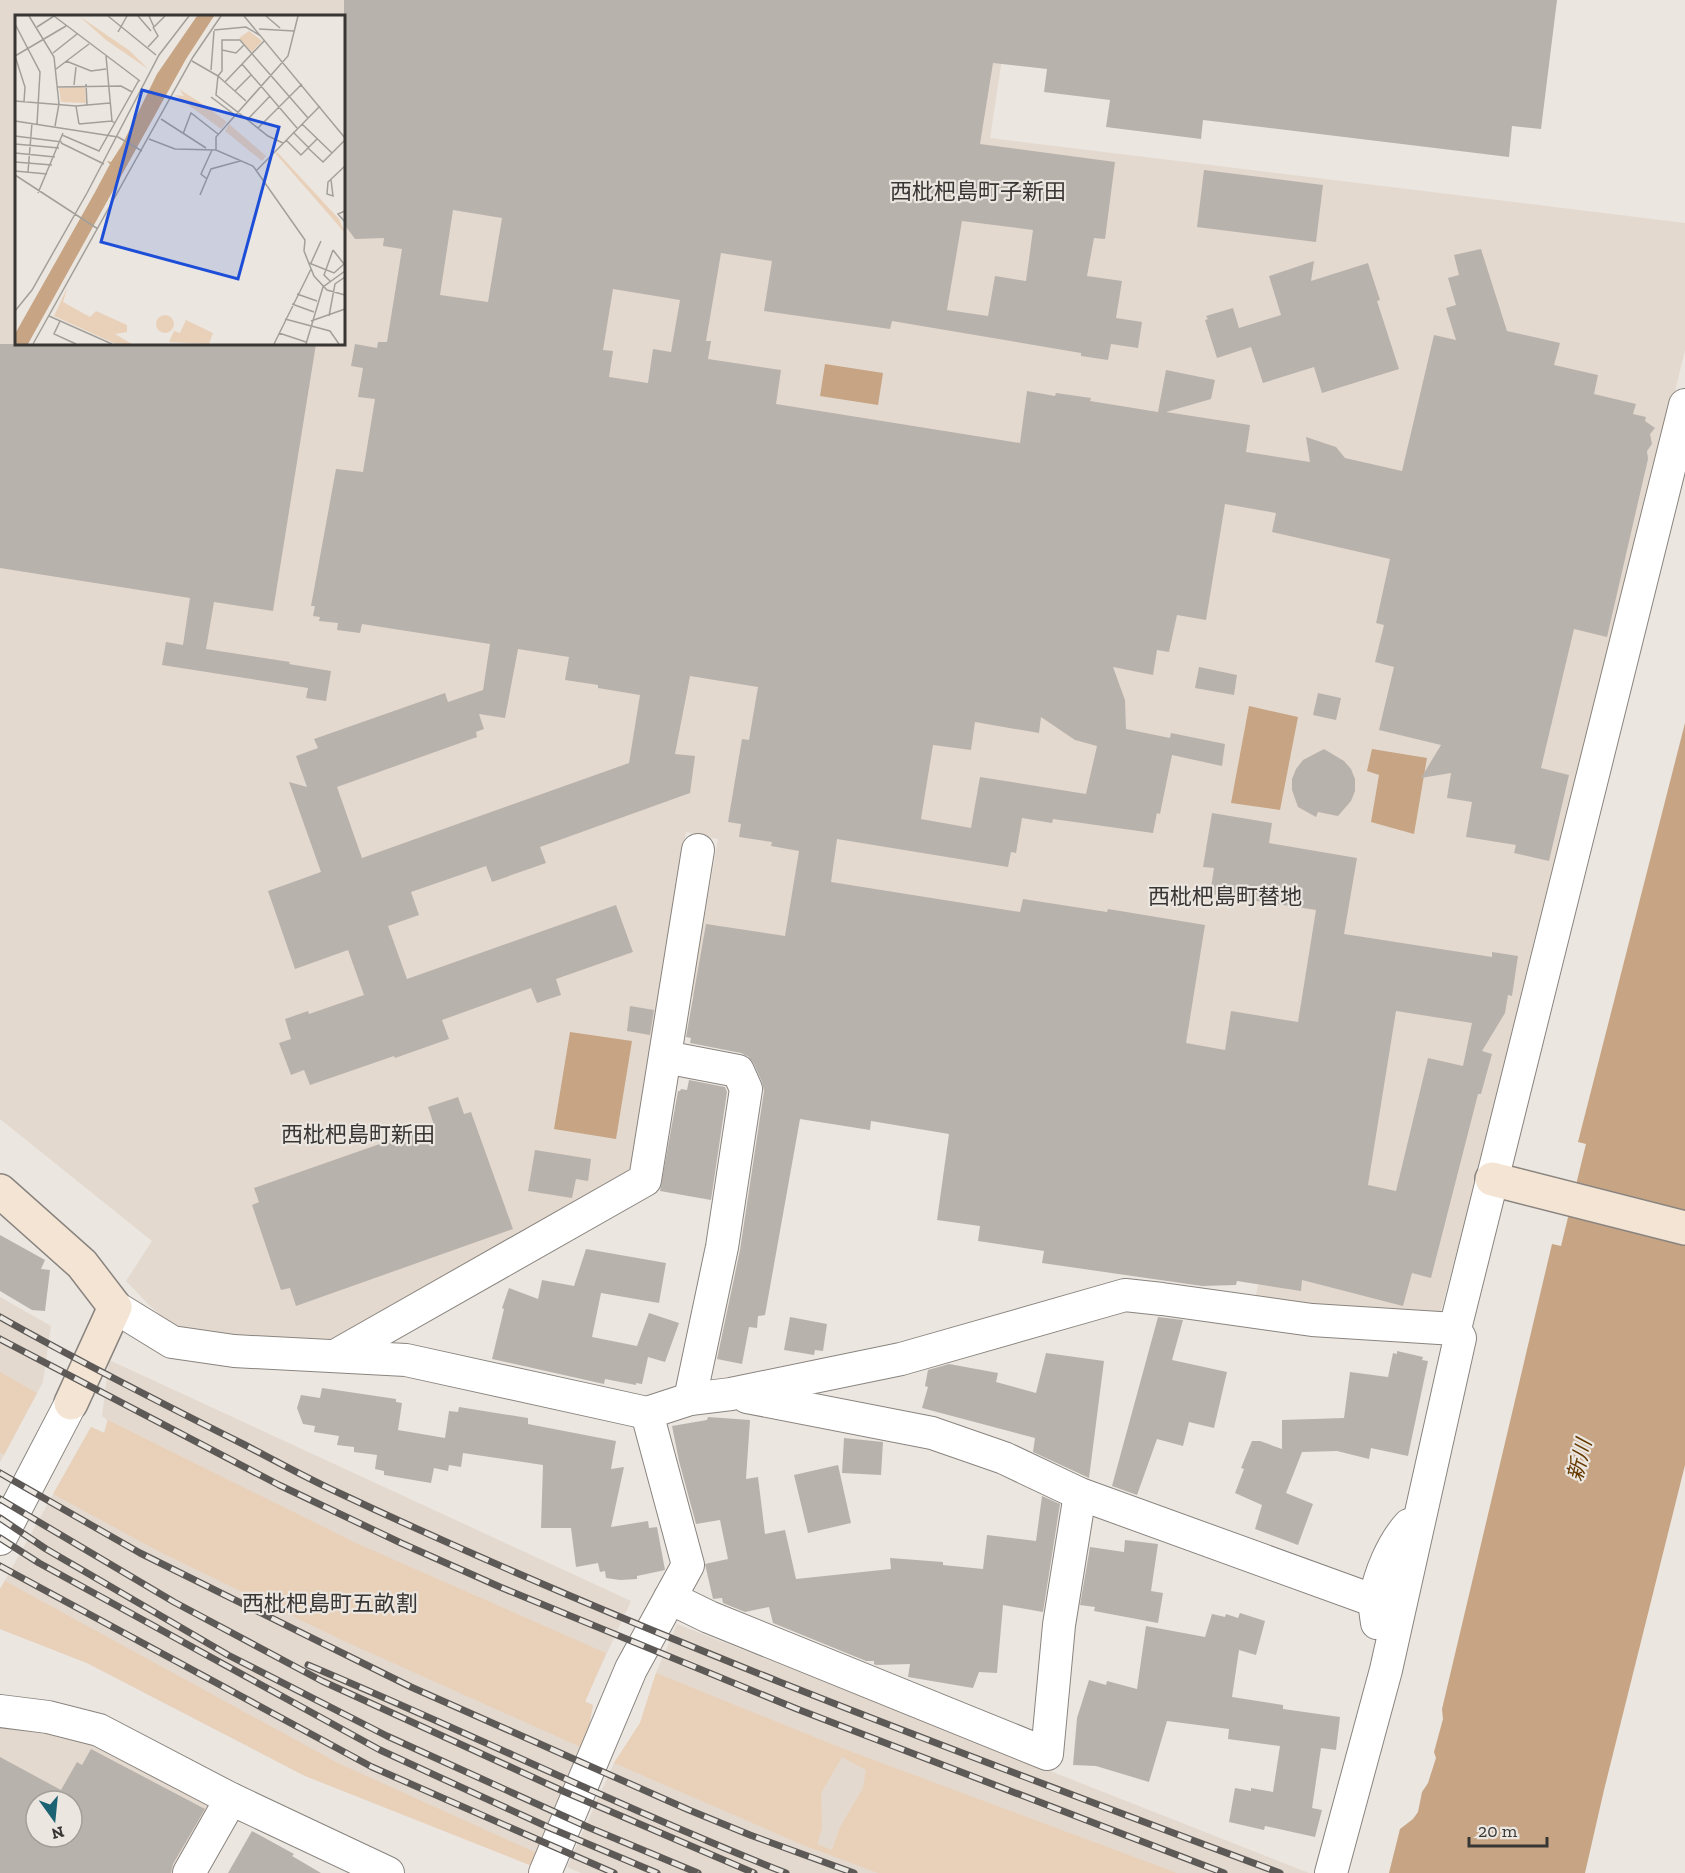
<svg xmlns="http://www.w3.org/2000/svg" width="1685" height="1873" viewBox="0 0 1685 1873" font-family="'Zilla Slab','Noto Sans JP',serif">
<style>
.built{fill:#e4d9ce;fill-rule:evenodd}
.green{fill:#e9d0b9;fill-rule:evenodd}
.water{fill:#c6a484}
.building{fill:#b8b2ad;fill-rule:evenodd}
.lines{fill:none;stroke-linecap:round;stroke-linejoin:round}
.street-casing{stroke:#89847f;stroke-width:34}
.secondary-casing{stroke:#89847f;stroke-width:36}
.street{stroke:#fff;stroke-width:32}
.secondary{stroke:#f4e4d4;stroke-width:33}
.rail-casing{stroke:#5c5956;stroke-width:7}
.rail{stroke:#ebe6e0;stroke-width:4.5;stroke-dasharray:14;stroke-linecap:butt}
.labels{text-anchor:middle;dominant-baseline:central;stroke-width:4.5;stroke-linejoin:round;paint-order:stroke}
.water-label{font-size:21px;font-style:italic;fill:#653a00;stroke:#ebe6e0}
.quarter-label{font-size:22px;fill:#383634;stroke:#ebe6e0}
.inset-road{fill:none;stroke:#a3a09b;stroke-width:1.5}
.view{fill:#1d4ed8;fill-opacity:0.15;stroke:#1d4ed8;stroke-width:3}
.inset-edge{fill:none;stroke:#383634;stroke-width:3}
</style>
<rect width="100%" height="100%" fill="#ebe6e0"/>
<g class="built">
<path d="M0,0h1011l-21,138 695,85v127l-125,515 -120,449 -185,-12 20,-117 -6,-92 -578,-97 27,-157 -32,-7 -19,129 -38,212 -302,173 -119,-13 -38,-9 -22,-20 -22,-23 26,-40 -152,-122zM16,16h328v328h-328z"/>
<polygon points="0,1297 51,1326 43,1382 0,1462"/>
<polygon points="109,1360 631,1601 585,1701 593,1705 585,1749 543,1856 305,1776 87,1663 0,1629 0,1589 91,1427 105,1433 107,1420 102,1416"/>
<polygon points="677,1624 1309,1873 581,1873 567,1867 614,1763 640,1723 656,1673"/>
<path d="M0,1726l91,13 114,59 4,13 -34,62h-175zM36,1801h36v36h-36z"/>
</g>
<g class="green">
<polygon points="0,1372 37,1393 4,1455 0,1452"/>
<polygon points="108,1420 356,1543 606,1653 585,1702 593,1705 585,1749 344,1641 160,1552 53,1494 91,1427 104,1433"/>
<polygon points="5,1581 338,1763 543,1856 537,1868 305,1776 87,1663 0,1629 0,1589"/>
<path d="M656,1673l183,74 338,126h-299l-75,-28 -189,-82 26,-40zM842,1757l24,13 -3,18 -23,39 -8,23 -15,-6 5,-16 -1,-35z"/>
</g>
<g class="water">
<polygon points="825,364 883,373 878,405 820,396"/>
<polygon points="1249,706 1298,717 1280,810 1231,803"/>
<polygon points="1685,723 1685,1465 1604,1790 1585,1873 1389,1873 1400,1829 1413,1819 1418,1812 1422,1792 1428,1783 1436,1758 1434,1752 1443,1719 1442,1709 1552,1244 1561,1246 1586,1144 1578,1142"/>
<polygon points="1372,749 1427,758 1414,834 1371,822 1379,775 1367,771"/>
<polygon points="570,1032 632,1041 616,1139 554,1129"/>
</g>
<g class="building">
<path d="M344,0h1213l-16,129 -29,-3 -3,31 -306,-37 -2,19 -95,-12 4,-27 -66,-8 3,-23 -54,-6 -13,81 135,18 -10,77 -11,-1 -7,38 35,5 -6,37 26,4 -4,26 -27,-4 -3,16 -27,-4v-3l-189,-32 -2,8 -126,-18 8,-50 -51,-8 -15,88h5l-3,18 73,11 -5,34 244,39 7,-52 28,5 1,-3 35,5 -1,3 68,11 8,-42 49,10 -4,19 -45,13 84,13 -4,27 64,10 -4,-25 30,10 9,11 57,13 32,-136 22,5 -10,-32 10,-3 -8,-27 11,-3 -5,-20 27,-6 26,82 53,12 -6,22 44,10 -4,19 42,10 -3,10 13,3 -1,4 10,7 -5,6 2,10 -5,7 1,8 -41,178 -33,-8 -33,139 28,7 -20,86 -35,-8 2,-8 -50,-8 6,-35 -25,-4 4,-25 -30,5 20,-33 -62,-15 15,-63 -19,-5 9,-37 -8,-2 14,-64 -118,-27 4,-19 -51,-9 -19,116 -29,-5 -8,37 -12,-2 -4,25 -40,-8 12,33 1,29 44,9 1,-5 54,11 -3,22 -50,-11 -12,59 -3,-1 -4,20 -100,-14 -1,4 -30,-5 -6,35 -5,-1 -3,15 -171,-28 -6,43 189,30 3,-13 84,13 1,-3 97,16 -19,118 39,7 6,-39 67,11 18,-112 -106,-16 4,-26 -11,-1 9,-54 60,10 -3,20 88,15 -13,76 148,23v-5l26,4 -6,40 -4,-1 -3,18 -23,38 10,3 -11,40h-3l-47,184 -19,-5 -9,33 -101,-26 -1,11 -64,-10 -1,4 -34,1 -160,-23 2,-12 -66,-10 2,-15 -43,-6 12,-86 -78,-13 -1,9 -70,-11 -35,196 -7,1 -1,12 -8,-1 -7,37 -25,-5 23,-109 24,-159 -2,-9 -8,-18 -5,-7 -8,-4 -51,-10 1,-5 -5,-1 20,-113 79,12 14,-85 -28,-5 1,-4 -33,-5 2,-13 -13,-2 14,-83 7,1 9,-53 -68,-11 -15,78 20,2 -5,37 -150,54 6,16 -54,19 -6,-16 -75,26 8,23 -31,11 19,53 209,-74 17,47 -77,27 5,16 -24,8 -6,-15 -89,32 7,19 -54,19 -1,-2 -84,29 -6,-15 -13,5 -12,-32 12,-4 -6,-20 23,-8 1,3 55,-19 -16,-45 -53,19 -27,-78 53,-19 -32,-90 18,5 -11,-31 22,-8 -4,-9 131,-46 3,9 35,-12 7,-46 -128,-20 -2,9 -23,-3 1,-7 -19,-2 1,-4 -7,-1 2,-10h-4l25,-137 27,3 12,-73 -17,-2 5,-29 -12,-2 4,-22 22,4 1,-6h9l15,-93 -19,-3 1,-8 -29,1 -11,-15zM453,210l49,8 -14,84 -48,-7zM962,221l71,9 -7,51 -31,-5 -7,40 -41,-6zM613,289l67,11 -9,52 -18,-3 -5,34 -39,-6 4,-26 -10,-1zM518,649l51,8 -4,23 33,5v3l42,7 -11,68 -267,95 -25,-71 140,-50 -1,-5 8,-3 -5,-15 26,4zM1041,717l34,23 22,6 -11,48 -106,-17 -9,51 -50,-9 12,-74 38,5 4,-28 64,11zM1396,1011l76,12 -9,43 -35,-8 -32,133 -28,-6z"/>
<polygon points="1204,170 1323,185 1316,242 1197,227"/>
<polygon points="1314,261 1311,281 1368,263 1380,300 1377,301 1399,369 1322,393 1314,367 1263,383 1251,347 1217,358 1205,320 1208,319 1206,316 1233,308 1239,328 1281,315 1269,276"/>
<polygon points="0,344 316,344 273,611 214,602 206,649 290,662 289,664 331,671 326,701 306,698 308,688 162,665 166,642 183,645 190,598 0,568"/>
<polygon points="1199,667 1237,675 1234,695 1195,688"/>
<polygon points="1318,693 1341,698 1336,720 1313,715"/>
<polygon points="1324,749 1344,761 1351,769 1355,779 1355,791 1351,801 1338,816 1318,812 1316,817 1298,807 1292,790 1292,779 1296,769 1303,760"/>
<polygon points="630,1006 654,1010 650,1035 627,1031"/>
<polygon points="689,1080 725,1087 727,1092 711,1200 660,1191 678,1091 680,1091 681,1089 687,1090"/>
<polygon points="458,1097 464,1114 471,1112 513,1229 296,1306 290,1288 281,1290 271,1261 252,1205 259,1202 254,1188 434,1125 428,1107"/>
<polygon points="535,1150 591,1159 588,1181 576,1179 572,1198 528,1191"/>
<polygon points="0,1235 45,1260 41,1269 50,1270 45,1311 32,1310 0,1291"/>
<polygon points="586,1249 666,1263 659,1303 601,1293 592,1337 637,1346 649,1313 679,1323 665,1362 648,1357 642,1384 636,1383 636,1385 605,1379 604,1384 492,1359 504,1309 502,1308 509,1288 538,1299 542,1280 574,1286"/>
<polygon points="790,1317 827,1324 823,1351 815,1350 814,1355 784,1350"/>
<polygon points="1158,1317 1183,1320 1172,1360 1227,1372 1214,1428 1189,1422 1183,1446 1157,1439 1137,1495 1112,1486"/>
<polygon points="1397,1351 1423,1357 1422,1360 1428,1361 1408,1456 1371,1448 1369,1459 1337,1451 1302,1452 1286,1493 1313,1504 1298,1545 1255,1529 1262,1505 1235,1493 1244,1469 1241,1468 1252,1441 1260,1441 1282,1449 1282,1420 1344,1418 1350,1372 1388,1377 1393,1353 1397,1354"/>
<polygon points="1046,1353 1104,1361 1089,1478 1033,1452 1035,1438 922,1408 928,1387 925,1386 928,1370 949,1364 998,1373 996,1382 1036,1393"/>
<polygon points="322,1388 396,1399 396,1402 402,1403 398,1430 445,1438 449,1411 458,1412 459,1407 528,1418 528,1424 616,1441 611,1469 624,1467 611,1527 648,1521 649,1528 657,1527 665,1570 637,1576 637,1579 620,1580 606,1578 605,1571 600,1572 598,1563 576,1567 571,1528 541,1528 543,1465 463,1453 461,1467 449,1465 448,1471 434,1468 431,1483 384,1475 384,1471 375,1469 377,1455 354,1452 354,1447 337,1445 339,1436 314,1432 315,1426 303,1424 297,1408 301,1395 320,1398"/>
<polygon points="708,1417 750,1420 746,1479 758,1477 765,1534 785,1530 796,1579 891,1569 890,1558 943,1562 943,1565 983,1569 987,1535 1036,1541 1042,1496 1060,1504 1043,1612 1003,1605 997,1673 979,1672 973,1688 908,1677 910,1664 876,1665 874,1664 874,1661 866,1661 773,1623 769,1607 745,1612 723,1603 722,1598 713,1599 705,1564 728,1559 720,1520 696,1524 679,1461 672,1426 707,1420"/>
<polygon points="844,1438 883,1442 881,1475 842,1473"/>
<polygon points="838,1465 851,1523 808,1533 794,1475"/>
<polygon points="1125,1540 1158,1544 1151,1591 1163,1593 1158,1623 1094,1611 1095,1607 1080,1605 1090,1547 1124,1552"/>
<polygon points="1240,1613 1265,1621 1256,1655 1239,1650 1232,1697 1283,1705 1283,1709 1340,1717 1336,1750 1321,1748 1312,1808 1322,1810 1315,1837 1265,1826 1264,1830 1229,1822 1235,1788 1251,1791 1251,1788 1273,1792 1280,1746 1228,1739 1229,1729 1167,1721 1149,1782 1096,1766 1073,1765 1077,1718 1089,1680 1106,1685 1107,1681 1137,1689 1146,1626 1205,1637 1212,1614 1225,1617 1226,1614 1238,1618"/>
<path d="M91,1749l114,60 -32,55 -2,9h-171v-116l61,33 16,-28 5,3zM36,1801h36v36h-36z"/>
<polygon points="252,1831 294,1854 292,1856 321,1873 228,1873"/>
</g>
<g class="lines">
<defs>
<g id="street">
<polyline points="665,1057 738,1071 746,1089 722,1247 690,1399"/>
<polyline points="115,1307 172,1342 234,1351 406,1360 647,1413 690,1399 731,1394 901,1359 1125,1295 1162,1299 1312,1320 1455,1329"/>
<polyline points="335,1356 645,1180 698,850"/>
<polyline points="747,1397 932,1433 1004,1458 1080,1494 1375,1601"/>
<polyline points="0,1539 71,1403"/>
<polyline points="670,1598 709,1617 1047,1754 1059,1625 1080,1494"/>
<path d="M1377,1623c-1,-8 -3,-17 -2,-24 5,-26 17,-55 34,-74"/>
<polyline points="0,1711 48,1717 99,1730 231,1799 388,1873"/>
<polyline points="189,1873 231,1799"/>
<polyline points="545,1873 631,1669 688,1565 647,1413"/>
<polyline points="1331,1873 1386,1670 1460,1338 1455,1329 1685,405"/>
</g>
<g id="secondary">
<polyline points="1492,1179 1685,1228"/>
<polyline points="0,1191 82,1264 115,1307 71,1403"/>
</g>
</defs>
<use href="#street" class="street-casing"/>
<use href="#secondary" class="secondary-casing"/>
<use href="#street" class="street"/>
<use href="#secondary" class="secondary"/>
<defs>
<g id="rail">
<path d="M0,1317c80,45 161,86 243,127 31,16 62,33 94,48 307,144 626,262 943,381"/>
<polyline points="0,1339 279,1485 401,1543 500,1587 797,1709 1224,1873"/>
<polyline points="0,1473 140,1553 411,1687 689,1810 750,1835 854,1873"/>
<polyline points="0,1499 174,1602 322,1681 565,1792 754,1873"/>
<polyline points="0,1518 46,1549 228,1655 387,1736 590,1828 698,1873"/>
<polyline points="0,1538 39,1563 380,1750 550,1828 657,1873"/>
<polyline points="0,1566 372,1767 614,1873"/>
<path d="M308,1665c160,67 316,144 478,208"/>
</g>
</defs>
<use href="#rail" class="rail-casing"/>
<use href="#rail" class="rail"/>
</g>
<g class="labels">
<g class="water-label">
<text transform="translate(1579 1460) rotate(-76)">新川</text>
</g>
<g class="quarter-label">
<text x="978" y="191">西枇杷島町子新田</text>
<text x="1225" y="896">西枇杷島町替地</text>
<text x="358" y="1134">西枇杷島町新田</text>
<text x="330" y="1603">西枇杷島町五畝割</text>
</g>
</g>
<g transform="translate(15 15)">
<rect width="330" height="330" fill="#ebe6e0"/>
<path d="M64,1l51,35 18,18 -42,-29zM234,16l13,10 -10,11 -13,-14zM70,71l1,17 -25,-1 -2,-14zM164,74l28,18 20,15 -6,7 -46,-34 9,1zM214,109l37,32 -4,5 -37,-30zM262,137l62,67 6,14 -69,-79zM53,271l-5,16 27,15 6,-6 31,14v7l-12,2 17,10h-16l-62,-28zM141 309a9 9 0 1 1 18 0a9 9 0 1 1-18 0ZM171,305l27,13 -4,11 -40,-2 5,-11 6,2z" fill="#e9d0b9"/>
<path d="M182,1h17l-28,43 -158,285h-13v-10l79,-140 16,-30 -3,-3 4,1 11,-17 35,-71z" fill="#c6a484"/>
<path class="inset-road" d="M14,1l25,41 5,47 -4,22M39,1l86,65M93,1l48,39M123,1l13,15M134,1l5,11 11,-11M229,1l101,122M251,1l14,12M0,9l25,48 -3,52M22,12l17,-11M244,14l35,2M199,15l32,-3 15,9M103,17l9,-16M133,32l10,-11 -5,-9M207,35l14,3 8,-8M38,38l24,-19M0,41l51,-30M0,41l10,31 -1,15M91,41l6,65 3,2M51,46l25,10 15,-2M177,46l26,15 -2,19 52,41 15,7M227,49l55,64M41,54l33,-25M196,55l3,-39M210,67l40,-42M71,69l1,21M59,70l2,-18M43,72l63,-1 11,6M220,76l16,-16M196,82l24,18M0,86l61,5 34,-3M231,86l-28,-25 4,-5v-31h18l68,78M61,91l3,18M146,104l45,29M233,104l22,-23M0,106l103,16M64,109l33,-3M287,109l30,29M243,113l44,-44M278,117l16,16M168,119l8,-21 27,21M47,120l37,16 40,-71M0,121l47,6M103,122l24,14M134,124l26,10 41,1 37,16 52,74 -1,11 10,25 13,14 18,5M271,125l15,15 16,-16M46,128l43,21M0,129l44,4M293,133l15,14 22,-22M201,135v-13l72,-81 10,-40M0,138l40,4M0,147l37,3M242,155l63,-64M0,156l32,3M13,157l4,-49M0,160l83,54M192,164l-6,-5 11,-24M316,165l2,16 -6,-2 1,-12 17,-16M23,178l25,-60M185,180l11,-26 29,-8M330,196l-7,3 7,8M294,248l25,10 10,-9 -11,-14M296,248l10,-22M315,266l-6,-6 9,-25M282,279l20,7M277,289l22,8M0,296l17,-21 55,-97 72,-138 30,-39M34,301l63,28M314,301l6,-32 10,-7M270,304l45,12 9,13M45,306l-6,13 22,10M296,306l34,-12M264,318l27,9M18,329l160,-287 28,-41M259,329l37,-75M291,329l17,-57 22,-16"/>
<path class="view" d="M127,75l137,37 -41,152 -137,-37z"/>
<rect width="330" height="330" class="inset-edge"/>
</g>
<g transform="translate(54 1819) rotate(165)"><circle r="28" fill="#ebe6e0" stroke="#a3a09b" stroke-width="1.5"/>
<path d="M0-4.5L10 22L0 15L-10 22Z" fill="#1b6272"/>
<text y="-9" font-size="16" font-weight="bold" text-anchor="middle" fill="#383634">N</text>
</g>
<path d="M1469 1837v9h78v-9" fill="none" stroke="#383634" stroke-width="3"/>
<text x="1478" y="1837" font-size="18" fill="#383634" stroke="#ebe6e0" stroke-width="4.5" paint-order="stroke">20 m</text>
</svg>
